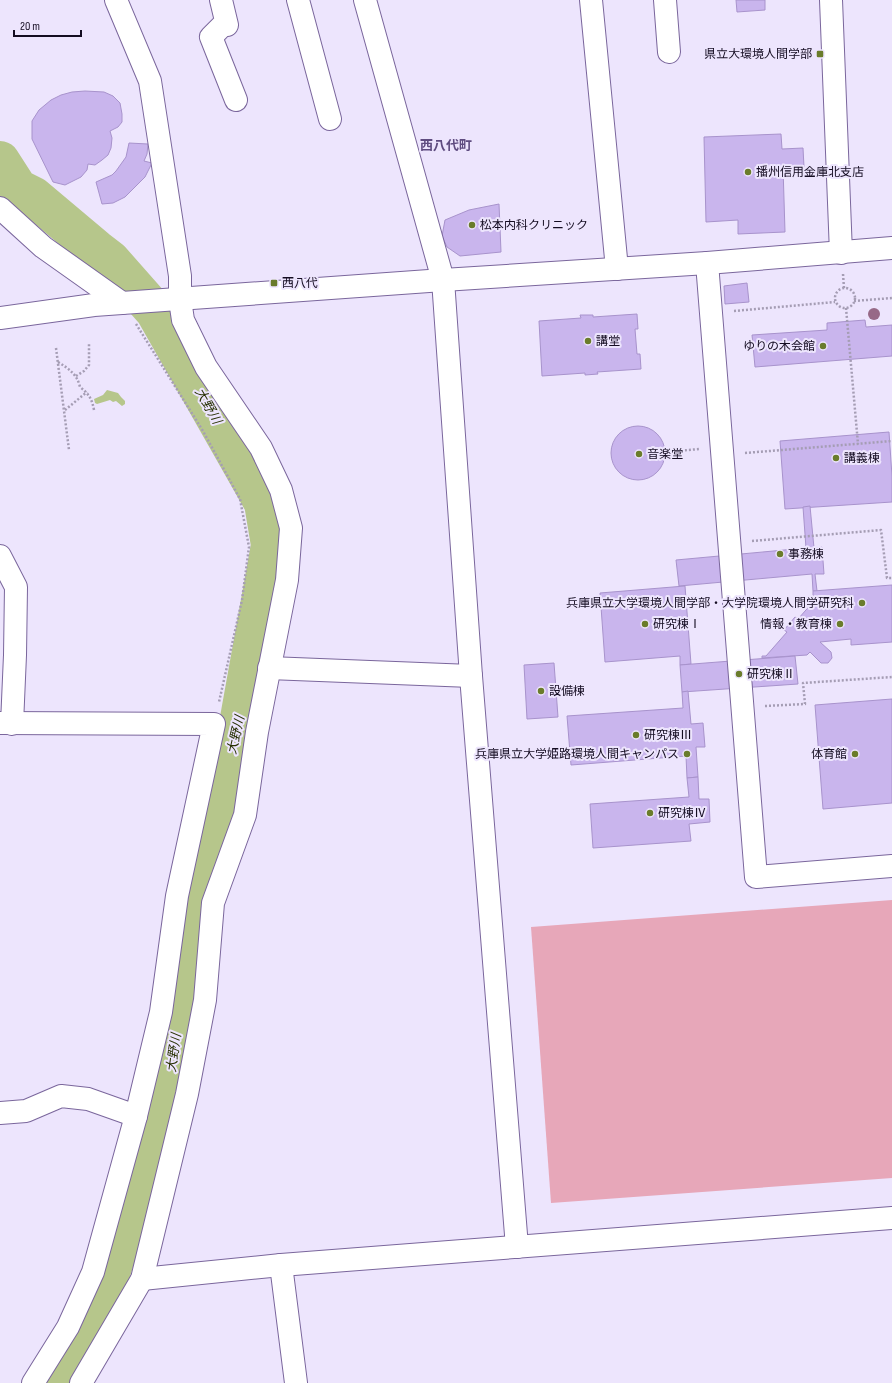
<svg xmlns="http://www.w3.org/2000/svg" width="892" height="1383" viewBox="0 0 892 1383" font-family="'Sofia Sans Condensed','Noto Sans JP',sans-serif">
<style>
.green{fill:#e7a7b9}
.water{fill:#b6c68b}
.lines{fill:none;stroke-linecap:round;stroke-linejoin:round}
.river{stroke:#b6c68b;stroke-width:40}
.building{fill:#c9b5ed;stroke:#a893cc}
.minor-casing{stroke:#7a669c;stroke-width:24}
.path{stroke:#a59db4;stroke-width:2.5;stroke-dasharray:2 2;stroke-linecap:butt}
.minor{stroke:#fff;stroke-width:22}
.tree{fill:#976987}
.poi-dot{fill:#6a7c2b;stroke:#ede5fd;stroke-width:1.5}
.labels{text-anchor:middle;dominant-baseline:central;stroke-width:4;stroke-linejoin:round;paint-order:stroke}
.poi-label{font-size:12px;fill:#140c21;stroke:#ede5fd;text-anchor:start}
.neighbourhood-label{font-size:13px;font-weight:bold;fill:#5f4c80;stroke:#ede5fd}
.water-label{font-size:13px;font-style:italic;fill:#273002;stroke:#ede5fd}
</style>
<rect width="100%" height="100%" fill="#ede5fd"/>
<polygon class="green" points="892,900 892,1178 551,1203 531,927"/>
<polygon class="water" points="107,390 118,393 121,397 125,401 125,404 122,406 116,401 113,402 110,400 97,404 95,403 94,399 103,395"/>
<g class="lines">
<polyline class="river" points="0,161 18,189 34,197 97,250 110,260 155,311 264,503 271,545 239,724 198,895 169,1090 95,1320 59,1383"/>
</g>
<g class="building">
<polygon points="736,0 765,0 765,10 737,12"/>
<polygon points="85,91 104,92 113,96 120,103 122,114 122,122 118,127 110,131 112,138 111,148 108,155 102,160 95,165 88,164 87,170 81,177 65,185 53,182 32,139 32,121 39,110 51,100 61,95 72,92"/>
<polygon points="781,134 782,149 803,148 804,167 783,167 785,232 738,234 738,220 706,222 704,137"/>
<polygon points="129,143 148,144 147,154 144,161 152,163 145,177 125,197 113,203 102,204 96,182 112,175 116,171 126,157"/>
<polygon points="499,204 501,252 460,256 447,247 442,236 445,220 469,210"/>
<polygon points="747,283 749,302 725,304 724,286"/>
<polygon points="637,314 638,329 635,329 637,354 640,354 641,369 597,372 598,374 585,375 585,373 542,376 539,321 581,318 580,315 593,315 593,317"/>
<polygon points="865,320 866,327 892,325 892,356 755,367 752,335 827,330 827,323"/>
<circle cx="638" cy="453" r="27"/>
<polygon points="889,432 892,476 892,502 785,509 780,441"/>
<polygon points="810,506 814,548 822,547 824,574 815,574 817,591 813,591 812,574 679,586 676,560 806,548 803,507"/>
<polygon points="892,585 892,642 851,645 851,639 820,642 831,652 832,658 828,663 821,663 810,652 807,655 762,658 762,656 766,656 787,632 784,630 795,617 798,619 813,602 813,591"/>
<polygon points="685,586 691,664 680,665 680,656 605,662 600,593"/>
<polygon points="795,656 798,684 682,692 680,665"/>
<polygon points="554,663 558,717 527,719 524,665"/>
<polygon points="688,691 691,724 703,723 705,747 696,747 698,777 687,778 686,756 571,765 567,716 683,708 682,692"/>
<polygon points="892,699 892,803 823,809 815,705"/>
<polygon points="698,777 699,799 709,799 710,822 689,824 691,841 593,848 590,804 689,797 687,778"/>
</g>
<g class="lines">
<defs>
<g id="minor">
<polyline points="221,0 227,25 222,26 211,37 236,100"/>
<polyline points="298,0 330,119"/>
<polyline points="365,0 443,280 471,676 517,1247"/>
<polyline points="591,0 617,269"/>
<polyline points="665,0 669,52"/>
<polyline points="831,0 841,253"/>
<polyline points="0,208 43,247 122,303"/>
<polyline points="707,263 756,877 892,866"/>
<polyline points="0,318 94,305 122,303 443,280 707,263 892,248"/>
<polyline points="0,556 16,587 15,655 12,724"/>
<polyline points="269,668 471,676"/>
<polyline points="0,723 214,724 177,896 161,1012 136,1116 93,1272 68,1327 33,1383"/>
<polyline points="0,1113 26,1111 61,1096 88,1099 136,1116"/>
<polyline points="281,1265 296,1383"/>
<polyline points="142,1279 281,1265 892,1218"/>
<polyline points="81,1383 142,1279 187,1094 205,1000 213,903 245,815 257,732 287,580 291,528 281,490 261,448 206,367 183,320 180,300 180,276 150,81 116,0"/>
</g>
</defs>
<use href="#minor" class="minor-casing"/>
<g class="path">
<polyline points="843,274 844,288"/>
<circle cx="845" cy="298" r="10"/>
<polyline points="854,301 892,298"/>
<polyline points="846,308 858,444"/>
<polyline points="734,311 835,302"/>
<polyline points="136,324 203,431 240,499 249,547 242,600 219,702"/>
<polyline points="56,348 69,450"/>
<path d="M58,362c11,7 19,12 22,25 9,7 12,12 14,23"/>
<polyline points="76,376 84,371 89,365 89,344"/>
<polyline points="65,410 87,392"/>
<polyline points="665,452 700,449"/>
<polyline points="745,453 892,441"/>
<polyline points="752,541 881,530 887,578 892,578"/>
<polyline points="765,706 805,704 803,683 892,677"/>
</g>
<use href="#minor" class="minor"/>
</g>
<circle class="tree" cx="874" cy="314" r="6"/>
<g class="poi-dot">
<rect x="816" y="50" width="8" height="8" rx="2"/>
<circle cx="748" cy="172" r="4"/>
<circle cx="472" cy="225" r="4"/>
<rect x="270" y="279" width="8" height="8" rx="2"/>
<circle cx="588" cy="341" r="4"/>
<circle cx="823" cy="346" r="4"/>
<circle cx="639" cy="454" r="4"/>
<circle cx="836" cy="458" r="4"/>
<circle cx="780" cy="554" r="4"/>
<circle cx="862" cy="603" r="4"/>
<circle cx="645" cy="624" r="4"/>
<circle cx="840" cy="624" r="4"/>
<circle cx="739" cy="674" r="4"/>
<circle cx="541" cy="691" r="4"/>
<circle cx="636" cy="735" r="4"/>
<circle cx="687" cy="754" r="4"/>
<circle cx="855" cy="754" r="4"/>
<circle cx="650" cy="813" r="4"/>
</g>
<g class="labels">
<g class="poi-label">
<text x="812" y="54" text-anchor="end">県立大環境人間学部</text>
<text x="756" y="172">播州信用金庫北支店</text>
<text x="480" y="225">松本内科クリニック</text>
<text x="282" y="283">西八代</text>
<text x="596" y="341">講堂</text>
<text x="815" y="346" text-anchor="end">ゆりの木会館</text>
<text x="647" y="454">音楽堂</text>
<text x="844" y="458">講義棟</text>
<text x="788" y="554">事務棟</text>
<text x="854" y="603" text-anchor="end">兵庫県立大学環境人間学部・大学院環境人間学研究科</text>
<text x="653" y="624">研究棟Ⅰ</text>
<text x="832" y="624" text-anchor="end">情報・教育棟</text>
<text x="747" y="674">研究棟Ⅱ</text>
<text x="549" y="691">設備棟</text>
<text x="644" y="735">研究棟Ⅲ</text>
<text x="679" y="754" text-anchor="end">兵庫県立大学姫路環境人間キャンパス</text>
<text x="847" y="754" text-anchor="end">体育館</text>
<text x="658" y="813">研究棟Ⅳ</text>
</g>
<g class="neighbourhood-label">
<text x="446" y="146">西八代町</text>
</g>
<g class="water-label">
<text transform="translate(208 406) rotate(60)">大野川</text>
<text transform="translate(236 735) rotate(-77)">大野川</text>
<text transform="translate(174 1053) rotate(-82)">大野川</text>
</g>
</g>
<path d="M14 30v6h67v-6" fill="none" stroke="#140c21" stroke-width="2"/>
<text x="20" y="30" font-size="12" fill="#140c21" stroke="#ede5fd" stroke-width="3" paint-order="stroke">20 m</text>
</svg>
